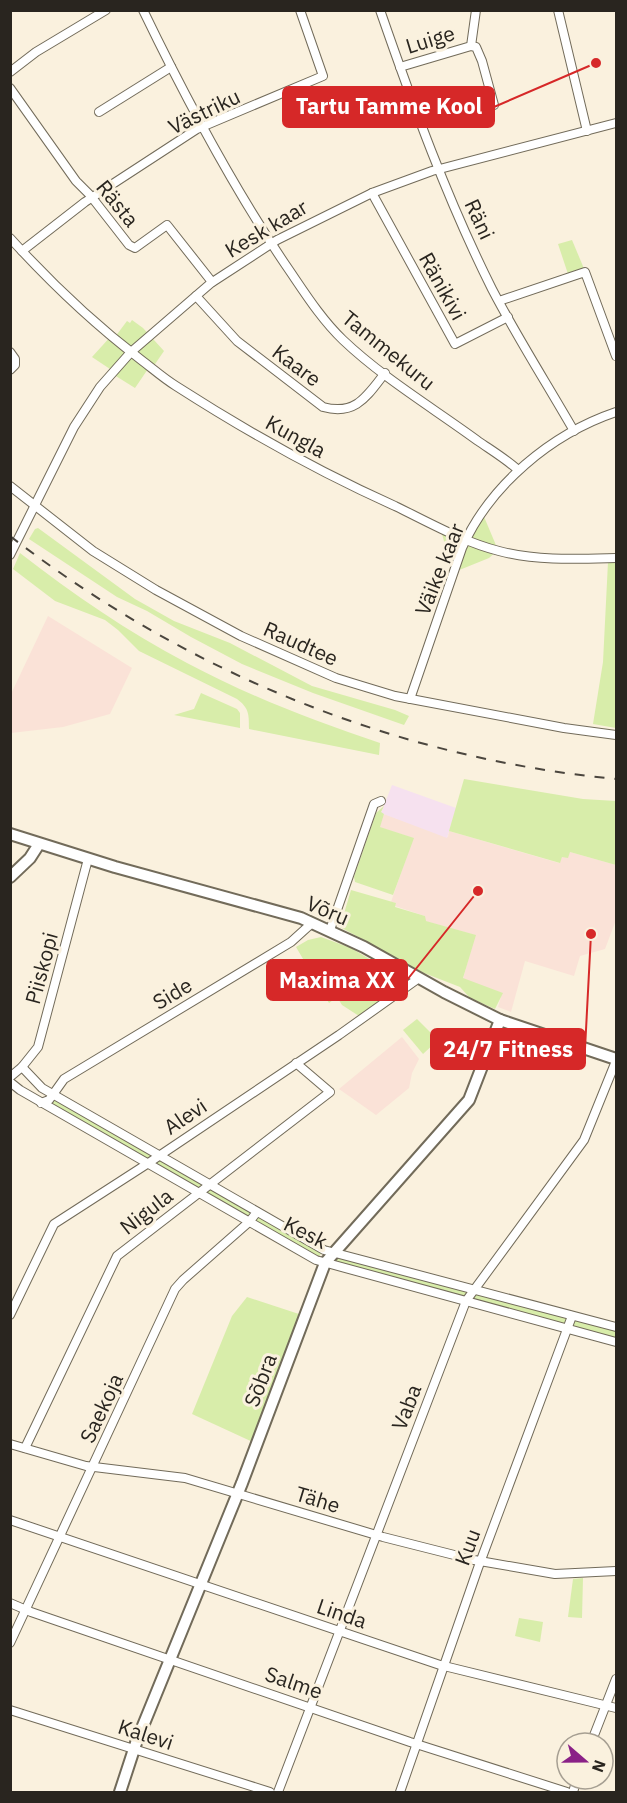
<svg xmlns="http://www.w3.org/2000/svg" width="627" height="1803" viewBox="0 0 627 1803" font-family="'IBM Plex Sans',sans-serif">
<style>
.commercial{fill:#fae2d7}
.industrial{fill:#f6e1ef}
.green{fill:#d8edaa}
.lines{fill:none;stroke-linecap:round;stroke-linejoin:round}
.street-casing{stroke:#726b5a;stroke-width:10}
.secondary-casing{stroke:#726b5a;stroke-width:14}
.street{stroke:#fff;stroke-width:8}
.secondary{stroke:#fff;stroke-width:10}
.rail{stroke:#4b463e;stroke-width:2;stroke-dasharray:10 10;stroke-linecap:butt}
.labels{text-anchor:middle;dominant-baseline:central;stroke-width:6;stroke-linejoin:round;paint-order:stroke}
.street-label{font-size:21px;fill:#29251f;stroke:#faf1de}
.leader{fill:none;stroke:#d62828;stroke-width:2}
.callout-dot{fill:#d62828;stroke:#faf1de;stroke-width:2}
.callout{fill:#d62828;stroke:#d62828;stroke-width:2}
.callout-label{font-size:22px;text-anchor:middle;font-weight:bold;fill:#fff}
</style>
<rect width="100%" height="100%" fill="#faf1de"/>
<g class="commercial">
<polygon points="48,616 132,668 110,714 63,727 11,733 11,694"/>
<polygon points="384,814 448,837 449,831 559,863 562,857 570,852 616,865 616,920 605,949 580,956 574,976 525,961 511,1012 498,1007 502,993 463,979 475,935 425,921 425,916 395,906 396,903 391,902 413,838 379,827"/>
<polygon points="402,1037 419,1059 412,1073 409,1088 376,1115 339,1089"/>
</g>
<polygon class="industrial" points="392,785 456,808 447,838 381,813"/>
<g class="green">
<polygon points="572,240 585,271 569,277 558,244"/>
<polygon points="132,320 143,328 164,351 153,367 150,366 135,388 111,373 113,371 92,357 112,335 115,337 127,321 130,323"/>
<polygon points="482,512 498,550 489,558 452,573 455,567 449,559 440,527 465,539"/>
<polygon points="38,528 135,599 174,621 230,643 312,686 395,710 409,716 404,725 313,693 242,664 191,637 147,611 117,597 29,539 35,529"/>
<path d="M20,553c53,41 108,79 167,110 62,33 127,58 193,80l-1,12 -130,-26c0,-15 0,-21 -12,-30l-98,-48 -21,-21 -13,-10 -50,-19 -42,-32z"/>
<polygon points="608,562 616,562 616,728 593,724 603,662"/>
<polygon points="201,693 237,709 240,713 240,728 174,715 194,709"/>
<polygon points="464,779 583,799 616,801 616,865 570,852 568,858 562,857 560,863 449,831"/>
<polygon points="384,806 381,812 384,814 380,827 414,838 393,895 355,882 354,877 376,813"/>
<polygon points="351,890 396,903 395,907 425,916 426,921 476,935 463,978 503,993 495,1009 470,998 460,987 424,973 340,927"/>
<polygon points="321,937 351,948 406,981 359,1016 342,1005 337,997 329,1003 296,947 308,940"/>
<polygon points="417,1019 438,1040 423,1054 403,1030"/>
<polygon points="58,1097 324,1250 316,1260 46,1105"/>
<polygon points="339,1257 616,1327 616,1342 333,1265"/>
<polygon points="247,1297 305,1316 257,1444 192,1414 232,1316"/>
<polygon points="583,1578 582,1618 568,1617 573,1579"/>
<polygon points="519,1618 543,1622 540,1642 515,1636"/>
</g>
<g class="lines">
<defs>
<g id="street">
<path d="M143,10c42,87 88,174 142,254 18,26 35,54 58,76 40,38 90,68 135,101 13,9 28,18 40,29"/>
<path d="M380,10c33,95 67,189 112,279 25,48 55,95 82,142"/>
<polyline points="558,10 587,131"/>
<polyline points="471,46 476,47 482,61 494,105"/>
<polyline points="400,67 471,46 476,10"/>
<polyline points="10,72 36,52 106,10"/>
<polyline points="10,88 76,181 90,195 129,245 135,248 167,225 212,282"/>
<polyline points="99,112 171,67"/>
<polyline points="372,193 455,344 508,317"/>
<path d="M10,238c40,44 83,85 130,121 12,9 23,19 36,27 70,45 143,86 219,120 33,16 68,36 104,45 38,10 78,8 117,7"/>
<polyline points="22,251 85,202 197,129 323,76 300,10"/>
<path d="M196,296l41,45 86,66c33,9 44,-11 62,-34"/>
<polyline points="499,301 585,272 616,356"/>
<polyline points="10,352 15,359 15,365 10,370"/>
<polyline points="10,486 93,551 156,590 241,636 336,678 395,696 564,728 616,735"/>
<polyline points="10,555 74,427 100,387 131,352 211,283 277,240 372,193 432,171 616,123"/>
<path d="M410,699l52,-151c28,-63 89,-114 154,-136"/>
<polyline points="330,930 374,804 381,801"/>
<polyline points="22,1067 42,1088 324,1250 616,1327"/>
<polyline points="10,1077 22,1067 38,1047 88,859"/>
<polyline points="10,1082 20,1090 316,1260 616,1342"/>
<polyline points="41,1103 49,1100 64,1079 291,942 312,923"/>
<polyline points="10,1315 54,1224 147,1164 339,1035 419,978"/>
<polyline points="10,1444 86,1466 185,1478 383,1537 474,1560 555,1574 616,1571"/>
<polyline points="25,1448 117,1256 330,1092 296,1063"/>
<polyline points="10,1520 440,1665 616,1708"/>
<polyline points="10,1603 31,1612 410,1742 567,1792"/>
<polyline points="10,1643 175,1289 183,1280 249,1222 257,1212"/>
<polyline points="10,1710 270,1792"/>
<polyline points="591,1743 616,1679"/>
<polyline points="278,1792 466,1301 584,1140 616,1061"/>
<polyline points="400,1792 478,1568 572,1316"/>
<polyline points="573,1792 577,1779"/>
</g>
<g id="secondary">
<polyline points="10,834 115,867 301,918 364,947 444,992 500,1020 616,1059"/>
<polyline points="10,877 30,858 39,844"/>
<polyline points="120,1792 136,1743 242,1483 325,1263 469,1100 500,1020"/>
</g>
</defs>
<use href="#street" class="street-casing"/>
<use href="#secondary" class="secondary-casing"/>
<use href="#street" class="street"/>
<use href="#secondary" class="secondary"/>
<path class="rail" d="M10,536c176,136 385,222 606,243"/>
</g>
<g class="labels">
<g class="street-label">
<text transform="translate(430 39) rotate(-17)">Luige</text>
<text transform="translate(204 111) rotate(-26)">Västriku</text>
<text transform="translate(118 203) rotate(51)">Rästa</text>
<text transform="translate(480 219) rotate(65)">Räni</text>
<text transform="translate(266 228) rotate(-31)">Kesk kaar</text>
<text transform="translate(443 286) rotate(61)">Ränikivi</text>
<text transform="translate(389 350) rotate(39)">Tammekuru</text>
<text transform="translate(297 365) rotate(37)">Kaare</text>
<text transform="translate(296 436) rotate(29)">Kungla</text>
<text transform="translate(439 569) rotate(-68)">Väike kaar</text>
<text transform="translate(301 643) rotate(24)">Raudtee</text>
<text transform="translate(328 910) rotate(23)">Võru</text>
<text transform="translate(41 968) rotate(-75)">Piiskopi</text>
<text transform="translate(172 993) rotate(-31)">Side</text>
<text transform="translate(185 1116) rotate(-34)">Alevi</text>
<text transform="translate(146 1211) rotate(-38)">Nigula</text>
<text transform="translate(306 1232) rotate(27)">Kesk</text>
<text transform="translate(260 1380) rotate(-69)">Sõbra</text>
<text transform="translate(406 1407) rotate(-69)">Vaba</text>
<text transform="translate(101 1408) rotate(-65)">Saekoja</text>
<text transform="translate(318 1499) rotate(17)">Tähe</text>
<text transform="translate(467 1547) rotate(-70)">Kuu</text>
<text transform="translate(342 1613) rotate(19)">Linda</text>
<text transform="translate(294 1682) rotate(19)">Salme</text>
<text transform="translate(146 1734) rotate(18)">Kalevi</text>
</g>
</g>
<path class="leader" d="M596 63L494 107M478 891L407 980M591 934L585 1049"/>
<g class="callout-dot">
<circle cx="596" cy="63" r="6"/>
<circle cx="478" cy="891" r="6"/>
<circle cx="591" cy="934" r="6"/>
</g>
<g class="callout">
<rect x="283" y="87" width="211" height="40" rx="6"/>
<rect x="267" y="960" width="140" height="40" rx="6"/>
<rect x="431" y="1029" width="154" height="40" rx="6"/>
</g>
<g class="callout-label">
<text x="389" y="114">Tartu Tamme Kool</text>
<text x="337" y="988">Maxima XX</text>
<text x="508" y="1057">24/7 Fitness</text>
</g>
<rect width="627" height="1803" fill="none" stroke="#29251f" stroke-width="24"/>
<g transform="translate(585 1761) rotate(110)"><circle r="28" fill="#faf1de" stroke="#a69f92" stroke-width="1.5"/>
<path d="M0-4.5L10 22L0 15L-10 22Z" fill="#8a2187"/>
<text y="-9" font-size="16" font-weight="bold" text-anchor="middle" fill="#29251f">N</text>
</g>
</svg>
